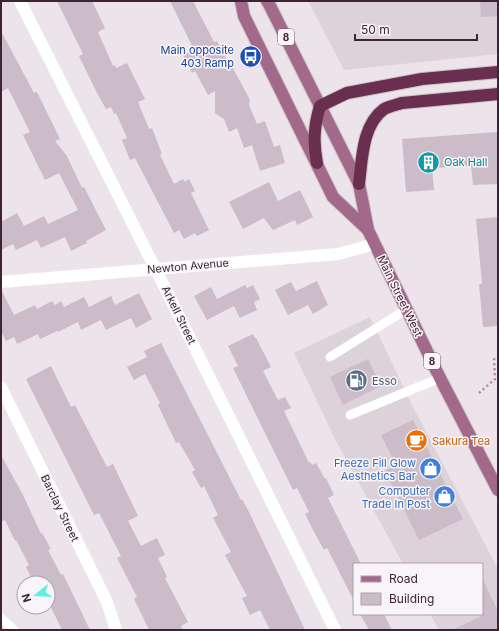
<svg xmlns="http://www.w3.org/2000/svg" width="499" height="631" viewBox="0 0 499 631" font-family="Inter,sans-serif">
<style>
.built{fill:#ddd2da}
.building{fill:#cbbcc7}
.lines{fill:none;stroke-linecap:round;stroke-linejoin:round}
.primary-casing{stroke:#c9c1c6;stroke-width:14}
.highway-casing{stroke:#c9c1c6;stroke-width:14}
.path{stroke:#b084a0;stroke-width:2.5;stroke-dasharray:2 3;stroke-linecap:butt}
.lane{stroke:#fff;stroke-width:9}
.street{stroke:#fff;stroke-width:12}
.primary{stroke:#a2698a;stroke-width:12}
.highway{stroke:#6a2f4e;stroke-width:12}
.labels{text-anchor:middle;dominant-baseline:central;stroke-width:3;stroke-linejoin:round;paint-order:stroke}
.shield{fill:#f9f4f8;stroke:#76626e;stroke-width:1}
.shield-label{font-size:10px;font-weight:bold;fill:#3e2333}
.transit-label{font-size:11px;fill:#164399;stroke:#f9f4f8;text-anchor:end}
.culture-label{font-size:11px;fill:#0d838f;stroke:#f9f4f8;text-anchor:start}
.street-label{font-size:11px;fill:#3e2333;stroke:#f9f4f8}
.service-label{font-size:11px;fill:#4e5e75;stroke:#f9f4f8;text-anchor:start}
.food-label{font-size:11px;fill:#c56008;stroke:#f9f4f8;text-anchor:start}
.shop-label{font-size:11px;fill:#366cbe;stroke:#f9f4f8;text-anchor:end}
</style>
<rect width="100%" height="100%" fill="#ede3eb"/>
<g class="built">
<polygon points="308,1 498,1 498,54 344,70"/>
<polygon points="370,317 412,405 498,569 498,630 439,630 430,614 482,614 482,564 403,564 336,441 294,353"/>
</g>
<g class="building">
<polygon points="57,1 92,1 105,28 98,32 113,66 115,65 116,68 127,63 145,99 138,102 149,129 152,128 162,154 160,155 174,184 183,179 185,182 189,179 195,191 191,193 209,230 197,236 195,233 184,239 179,230 174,233 135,158 130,160 122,140 127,138 116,113 114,114 111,107 106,109 97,93 79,56 83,54"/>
<polygon points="170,1 193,1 214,42 217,41 227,60 228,59 248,96 250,100 249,105 257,124 265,121 274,147 280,145 285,163 260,171 252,145 244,148 237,128 229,132 224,119 215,113 215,91 208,95 195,71 192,73 183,55 194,50"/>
<polygon points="480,1 498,1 498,16 481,17"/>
<polygon points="1,31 34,93 37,92 60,139 55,141 67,156 82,188 84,187 106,230 86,241 87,243 71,251 65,237 41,248 37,240 16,250 13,244 1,250 1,222 17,213 24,226 44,216 48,224 78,210 59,173 45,180 23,135 30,132 8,88 1,92"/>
<polygon points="497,132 498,184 473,185 471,166 432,168 434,190 406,192 402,139"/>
<polygon points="269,182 278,201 300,190 313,217 297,225 295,220 273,230 264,218 243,229 229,202"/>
<polygon points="498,217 498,326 483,327 479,284 482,284 476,219"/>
<polygon points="317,281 328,305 313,314 308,305 288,315 275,290 291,282 296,291"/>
<polygon points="245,285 247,288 253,285 260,299 254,302 257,310 240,318 234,306 207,320 194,296 211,287 217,299"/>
<polygon points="1,289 14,315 35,305 37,309 52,301 55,305 61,301 64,307 84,297 89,307 111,296 115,305 139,293 152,319 136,328 131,318 106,330 101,320 81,330 78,322 58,332 57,331 40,339 38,334 17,344 14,337 6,341 1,331"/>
<polygon points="253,334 255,338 256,338 271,367 263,371 278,400 285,397 291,408 284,411 309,463 310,462 312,465 316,463 325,479 326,478 334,495 328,498 361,564 354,564 354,601 327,548 324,550 313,530 305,514 309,512 297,488 293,490 233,368 238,366 228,346"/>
<polygon points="161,343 241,500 242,499 249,512 305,630 270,630 260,610 250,615 242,598 247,596 225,555 231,552 213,518 218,515 204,486 201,488 192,472 195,470 179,442 176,443 158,405 160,403 145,374 134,380 127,367 147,357 144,351"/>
<polygon points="368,359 381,386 343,405 330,377"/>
<polygon points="51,366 71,407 75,405 107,467 113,464 138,516 128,521 141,546 157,538 165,555 158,558 167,577 165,578 188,622 181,626 183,630 149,630 134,599 137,597 117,558 121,556 99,513 94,515 26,379"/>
<polygon points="413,420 463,519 419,540 385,471 396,465 381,435"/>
<polygon points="1,455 23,495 41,534 42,533 51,549 48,550 61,575 63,574 90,630 62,630 48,601 48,583 34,583 26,567 29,565 16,540 15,541 5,520 1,522"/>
<polygon points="482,577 498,612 498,630 452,630 482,616"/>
<polygon points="360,614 384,614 392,630 369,630"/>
</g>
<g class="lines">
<defs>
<g id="primary">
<polyline points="241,1 244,16 333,197 368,230"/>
<polyline points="267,1 269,4 359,184 368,230 440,378 498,490"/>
</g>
<g id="highway">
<path d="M317,163c-4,-21 -3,-37 3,-57l27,-13 75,-14 76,-7"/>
<path d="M359,184c3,-24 3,-59 25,-75 6,-3 12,-4 18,-6l96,-9"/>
</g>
</defs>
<use href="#primary" class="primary-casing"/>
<use href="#highway" class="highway-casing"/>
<polyline class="path" points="479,393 495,379 494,357"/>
<g class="lane">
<polyline points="330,357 407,309"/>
<polyline points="350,415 440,378"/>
<polyline points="1,618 14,630"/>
</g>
<g class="street">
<polyline points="20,1 164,286 335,630"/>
<polyline points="1,282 338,254 375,244"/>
<polyline points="1,387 107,602 116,630"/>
</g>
<use href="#primary" class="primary"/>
<use href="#highway" class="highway"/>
</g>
<defs>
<symbol id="bus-disc" viewBox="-11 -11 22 22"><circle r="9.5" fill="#1a4fb4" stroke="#f9f4f8"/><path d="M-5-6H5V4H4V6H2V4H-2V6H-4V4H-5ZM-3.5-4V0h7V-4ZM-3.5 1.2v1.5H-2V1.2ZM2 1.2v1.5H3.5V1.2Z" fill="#fff"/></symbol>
<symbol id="building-disc" viewBox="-11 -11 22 22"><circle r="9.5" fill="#0f9aa8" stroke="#f9f4f8"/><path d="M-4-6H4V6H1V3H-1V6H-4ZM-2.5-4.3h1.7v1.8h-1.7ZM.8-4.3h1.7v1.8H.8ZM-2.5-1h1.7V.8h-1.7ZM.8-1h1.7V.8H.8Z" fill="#fff"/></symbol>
<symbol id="fuel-disc" viewBox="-11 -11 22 22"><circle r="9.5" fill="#5c6f8a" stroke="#f9f4f8"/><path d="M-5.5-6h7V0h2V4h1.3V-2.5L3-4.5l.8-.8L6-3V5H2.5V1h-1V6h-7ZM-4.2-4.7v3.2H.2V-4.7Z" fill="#fff"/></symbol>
<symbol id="cafe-disc" viewBox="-11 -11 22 22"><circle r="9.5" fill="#e8710a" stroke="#f9f4f8"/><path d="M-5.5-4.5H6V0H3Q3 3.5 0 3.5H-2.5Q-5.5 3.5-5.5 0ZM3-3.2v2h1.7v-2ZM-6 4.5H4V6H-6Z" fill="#fff"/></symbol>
<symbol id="shop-disc" viewBox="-11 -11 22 22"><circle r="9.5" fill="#3f7fe0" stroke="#f9f4f8"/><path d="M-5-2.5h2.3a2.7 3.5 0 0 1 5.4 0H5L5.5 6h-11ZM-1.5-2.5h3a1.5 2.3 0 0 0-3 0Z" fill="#fff"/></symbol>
</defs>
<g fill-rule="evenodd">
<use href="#bus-disc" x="238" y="44" width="25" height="25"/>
<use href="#building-disc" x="416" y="150" width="25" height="25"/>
<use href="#fuel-disc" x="344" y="368" width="25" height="25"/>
<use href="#cafe-disc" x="404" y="428" width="25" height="25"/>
<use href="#shop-disc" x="418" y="456" width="25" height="25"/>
<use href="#shop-disc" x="432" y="484" width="25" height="25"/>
</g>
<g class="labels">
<g class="shield">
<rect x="278" y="29" width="16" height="16" rx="3"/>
<rect x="424" y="353" width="16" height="16" rx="3"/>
</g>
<g class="shield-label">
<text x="286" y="37">8</text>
<text x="432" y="361">8</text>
</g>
<g class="transit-label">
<text x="234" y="50">Main opposite<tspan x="234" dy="13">403 Ramp</tspan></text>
</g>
<g class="culture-label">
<text x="444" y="162">Oak Hall</text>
</g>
<g class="street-label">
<text transform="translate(188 266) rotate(-5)">Newton Avenue</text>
<text transform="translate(400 296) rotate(64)">Main Street West</text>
<text transform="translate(179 315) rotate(64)">Arkell Street</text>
<text transform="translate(60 508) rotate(64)">Barclay Street</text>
</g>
<g class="service-label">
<text x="372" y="381">Esso</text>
</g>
<g class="food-label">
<text x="432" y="441">Sakura Tea</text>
</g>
<g class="shop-label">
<text x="416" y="463">Freeze Fill Glow<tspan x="416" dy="13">Aesthetics Bar</tspan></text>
<text x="430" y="491">Computer<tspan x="430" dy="13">Trade In Post</tspan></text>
</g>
</g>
<rect width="499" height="631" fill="none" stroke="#3e2333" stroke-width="4"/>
<rect x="353" y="563" width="130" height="52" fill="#f9f4f8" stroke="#aea0a9"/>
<rect x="361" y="576" width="20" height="6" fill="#a2698a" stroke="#aea0a9"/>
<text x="389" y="583" font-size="12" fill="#3e2333">Road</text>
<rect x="361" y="593" width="20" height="12" fill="#cbbcc7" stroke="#aea0a9"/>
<text x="389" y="603" font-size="12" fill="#3e2333">Building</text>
<g transform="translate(36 595) rotate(252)"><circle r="19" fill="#f9f4f8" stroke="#aea0a9"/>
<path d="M0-3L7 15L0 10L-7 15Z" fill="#5ff0e4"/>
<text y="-6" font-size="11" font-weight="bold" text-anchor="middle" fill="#3e2333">N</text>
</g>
<path d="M355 34v6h122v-6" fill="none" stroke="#3e2333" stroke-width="2"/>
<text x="361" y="34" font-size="12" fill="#3e2333" stroke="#f9f4f8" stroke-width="3" paint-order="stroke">50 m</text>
</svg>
